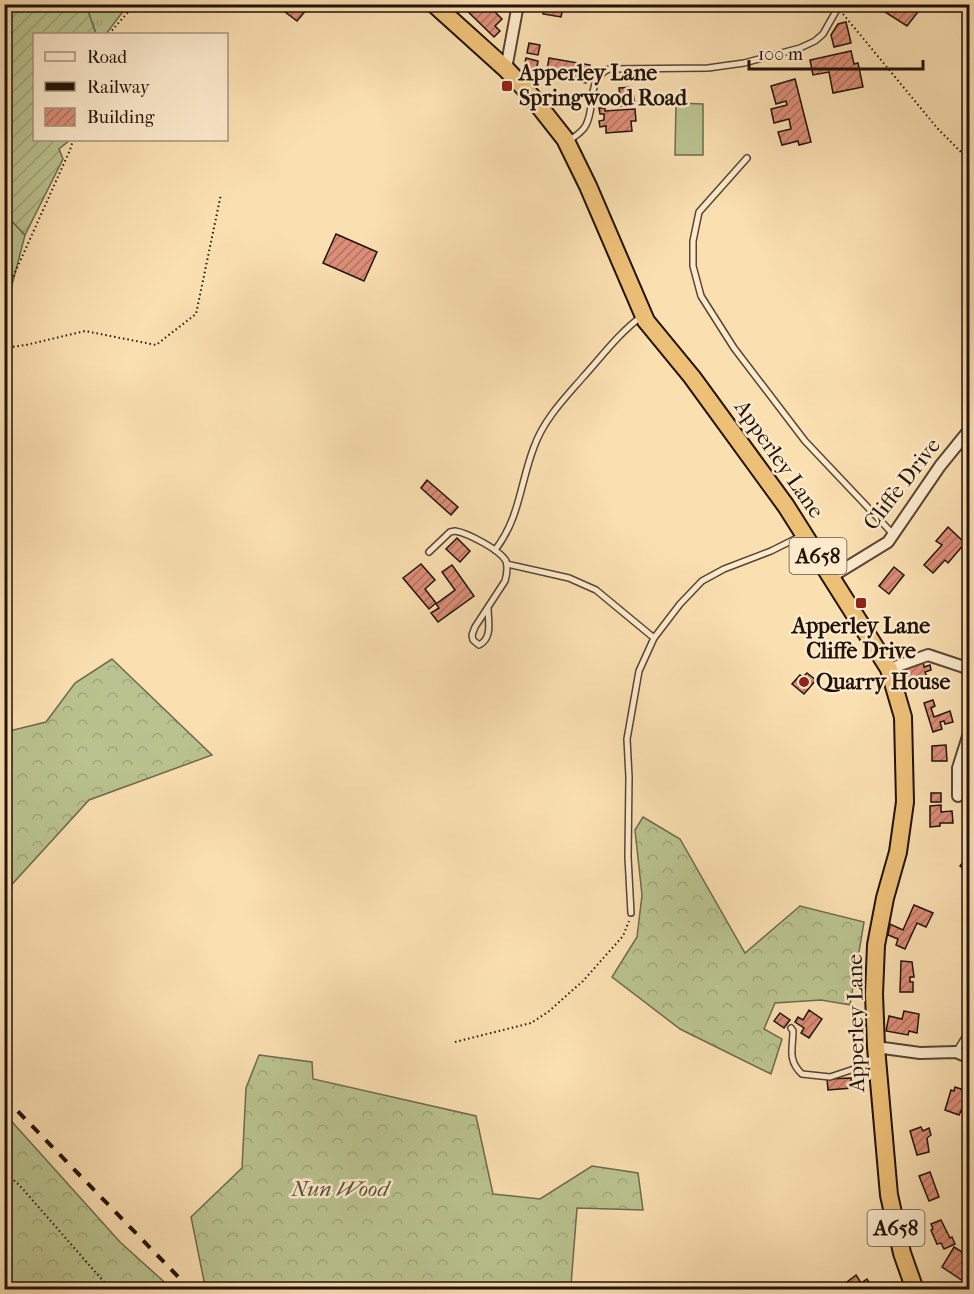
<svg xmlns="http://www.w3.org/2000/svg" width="974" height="1294" viewBox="0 0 974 1294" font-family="'IM FELL French Canon',serif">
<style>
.grass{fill:url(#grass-tufts);stroke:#6e6a4c;stroke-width:1.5}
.forest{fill:url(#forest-crowns);stroke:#6e6a4c;stroke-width:1.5}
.park{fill:#bac38f;stroke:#6e6a4c;stroke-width:1.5}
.garden{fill:url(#garden-furrows);stroke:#6e6a4c;stroke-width:1.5}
.building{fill:url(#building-hatch);stroke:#221209;stroke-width:1.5}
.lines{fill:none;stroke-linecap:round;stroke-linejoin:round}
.service-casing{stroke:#584533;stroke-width:8}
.minor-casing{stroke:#584533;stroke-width:14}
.trunk-casing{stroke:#221209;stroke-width:20}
.path{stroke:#221209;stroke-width:2;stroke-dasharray:1.5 3;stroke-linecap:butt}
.service{stroke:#fceacc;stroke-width:5}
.minor{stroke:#fceacc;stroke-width:10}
.trunk{stroke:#edc078;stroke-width:16}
.rail{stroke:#221209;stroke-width:4;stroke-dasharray:10 10;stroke-linecap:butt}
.poi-dot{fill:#8f2418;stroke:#fceacc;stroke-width:2}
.labels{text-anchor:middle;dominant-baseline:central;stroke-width:5;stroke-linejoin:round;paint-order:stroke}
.shield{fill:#fceacc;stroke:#635344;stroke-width:1.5}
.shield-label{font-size:21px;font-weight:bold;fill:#221209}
.poi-label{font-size:22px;font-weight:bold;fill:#221209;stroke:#fceacc;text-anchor:start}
.street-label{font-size:22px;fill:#221209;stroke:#fceacc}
.park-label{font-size:22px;font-style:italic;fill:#575038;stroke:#fceacc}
</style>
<defs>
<pattern id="grass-tufts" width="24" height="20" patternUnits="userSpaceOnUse" patternTransform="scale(1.5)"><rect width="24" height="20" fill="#bac38f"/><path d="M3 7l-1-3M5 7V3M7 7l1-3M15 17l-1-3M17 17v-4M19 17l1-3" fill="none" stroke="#a0a67a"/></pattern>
<pattern id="forest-crowns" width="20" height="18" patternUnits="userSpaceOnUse" patternTransform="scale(1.5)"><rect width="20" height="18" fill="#bac38f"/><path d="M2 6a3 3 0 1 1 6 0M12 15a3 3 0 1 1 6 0" fill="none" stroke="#a0a67a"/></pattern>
<pattern id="garden-furrows" width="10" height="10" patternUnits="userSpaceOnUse" patternTransform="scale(1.5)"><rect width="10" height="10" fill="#bac38f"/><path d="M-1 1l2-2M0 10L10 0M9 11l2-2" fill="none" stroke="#a0a67a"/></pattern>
<pattern id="building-hatch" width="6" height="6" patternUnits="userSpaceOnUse" patternTransform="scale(1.5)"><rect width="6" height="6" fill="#dc8e78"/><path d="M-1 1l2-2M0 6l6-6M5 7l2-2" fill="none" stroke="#b27361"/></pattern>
</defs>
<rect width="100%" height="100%" fill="#fadfb1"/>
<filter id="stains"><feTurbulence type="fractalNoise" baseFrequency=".00333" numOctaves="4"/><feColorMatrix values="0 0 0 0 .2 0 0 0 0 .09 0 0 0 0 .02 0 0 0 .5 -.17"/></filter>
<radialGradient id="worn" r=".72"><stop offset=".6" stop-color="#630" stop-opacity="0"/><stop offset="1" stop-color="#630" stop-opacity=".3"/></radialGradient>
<g class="grass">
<polygon points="86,5 128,5 106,34 96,34"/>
<polygon points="5,214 25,235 5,312"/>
</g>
<g class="forest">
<polygon points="112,659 212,755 89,800 5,892 5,732 46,722 75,683"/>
<polygon points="643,817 680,839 745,953 800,906 864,922 850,1005 821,1000 775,1003 764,1029 782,1039 771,1074 680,1029 612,977 637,937 642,895 635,830"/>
<polygon points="259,1055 312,1062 313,1079 476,1116 493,1194 540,1199 592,1166 638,1173 643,1210 577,1208 571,1285 569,1289 210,1289 205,1286 191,1217 242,1168 246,1088"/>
<polygon points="5,1114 120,1242 172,1289 5,1289"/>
</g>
<polygon class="park" points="676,103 703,104 703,155 675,155"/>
<polygon class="garden" points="5,4 86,5 96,34 34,34 34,140 70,140 59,149 63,159 25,235 5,214"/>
<g class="building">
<polygon points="283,4 301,4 307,9 297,21 280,8"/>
<polygon points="460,4 484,4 488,8 490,4 498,4 493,10 502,19 495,26 500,31 494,37"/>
<polygon points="545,4 564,4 561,17 543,14"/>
<polygon points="924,4 907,26 885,12 886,10 880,5"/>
<polygon points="846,22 851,43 834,47 831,35 838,24"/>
<polygon points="529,43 540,45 538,55 527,53"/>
<polygon points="851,51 854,64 858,63 863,87 833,93 829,72 813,75 810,60"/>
<polygon points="526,58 538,61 534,83 527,77 528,73 523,72"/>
<polygon points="549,58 590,65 586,83 546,76"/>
<polygon points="795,79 811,142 799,145 798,141 782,145 778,132 791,129 789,119 774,123 771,109 787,105 786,101 776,104 771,86"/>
<polygon points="632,87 635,104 621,106 619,88"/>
<polygon points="599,108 605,108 605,111 635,109 636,121 631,121 632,131 606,133 606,126 600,127 599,121 604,120 604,114 600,114"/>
<polygon points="336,234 377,252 364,281 323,263"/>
<polygon points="427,480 458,507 451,515 421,488"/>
<polygon points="948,527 965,543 948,563 945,560 933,573 924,565 942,545 936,541"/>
<polygon points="457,538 470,551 460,562 446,549"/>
<polygon points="421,564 435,580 425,589 436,603 429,609 403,578"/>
<polygon points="452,565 474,596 438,622 431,613 439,608 436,604 455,590 442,572"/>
<polygon points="894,567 904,575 889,594 879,586"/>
<polygon points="923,661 924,667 930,665 931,670 925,672 928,679 908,685 901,666"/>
<polygon points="807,673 816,680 804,694 792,684 800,675 803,677"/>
<polygon points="933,700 935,706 931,708 934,717 950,711 953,722 945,724 944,721 940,722 942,729 933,732 924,703"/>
<polygon points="946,745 947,761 932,761 932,746"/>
<rect x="931" y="793" width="10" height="9"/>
<polygon points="941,805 941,812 952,811 953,823 940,823 940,826 930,827 930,806"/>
<polygon points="970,847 970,873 969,873 960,866 967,858 964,855"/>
<polygon points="914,905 933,913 926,927 917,923 905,949 896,945 898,939 888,935 890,924 903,930"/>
<polygon points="901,961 912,962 914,977 910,977 910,982 913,982 913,992 900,992"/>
<polygon points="809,1010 822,1019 809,1038 801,1033 804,1028 795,1022 798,1017 803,1020"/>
<polygon points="904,1011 919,1014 917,1033 909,1031 908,1035 886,1031 889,1016 902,1019"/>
<polygon points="780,1013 790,1020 784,1028 774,1021"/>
<polygon points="851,1078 852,1088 828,1090 827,1079"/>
<polygon points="955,1087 967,1091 964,1100 966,1101 959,1115 945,1110 951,1090 954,1091"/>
<polygon points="921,1127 923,1131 929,1128 931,1135 927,1138 929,1152 917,1155 910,1131"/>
<polygon points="930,1172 939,1197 929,1201 919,1176"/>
<polygon points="941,1220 950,1238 952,1237 955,1244 944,1249 941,1243 937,1244 931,1230 933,1229 931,1224"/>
<polygon points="954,1247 967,1255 962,1263 970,1268 970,1277 966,1283 942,1267"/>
<polygon points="856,1275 861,1283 867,1279 874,1290 852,1290 847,1282"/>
</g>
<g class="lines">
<defs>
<g id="service">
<path d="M568,141c6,-4 14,-8 18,-16 10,-19 0,-46 23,-56l99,-1 36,-5 56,-15 15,-7 8,-7 17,-30"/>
<polyline points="747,158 699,212 693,241 693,266 701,296 734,348 805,441 893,534"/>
<path d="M495,550c25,-32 25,-67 39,-103 10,-28 31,-49 50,-71 19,-21 35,-43 58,-60"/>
<path d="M429,552l21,-20 5,-1c13,2 45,19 51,30 2,7 1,13 -1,20l-30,46 -3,8 1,5 6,5c14,-7 9,-24 9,-37"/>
<polyline points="507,564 569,578 596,590 654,638"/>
<polyline points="631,913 628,857 629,777 627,739 639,671 654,638 680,604 702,581 724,569 771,551 803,535"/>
<path d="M791,1028l2,3c0,17 -6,29 9,43l28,3 45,-15"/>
<polyline points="956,1052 970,1029"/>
</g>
<g id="minor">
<polyline points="506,69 518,4"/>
<polyline points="831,577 888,542 940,466 970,429"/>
<polyline points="889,669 928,655 970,669"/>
<polyline points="958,796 958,768 970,730"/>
<polyline points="876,1047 920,1053 956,1052 970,1058"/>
</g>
<polyline id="trunk" points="434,4 506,69 528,92 565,139 588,186 646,321 692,377 786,506 889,669 903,717 905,802 898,852 885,898 876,945 874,994 876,1047 889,1195 902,1253 915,1290"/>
</defs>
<use href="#service" class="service-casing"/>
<use href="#minor" class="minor-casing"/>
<use href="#trunk" class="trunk-casing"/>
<g class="path">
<polyline points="843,14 938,129 970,161"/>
<polyline points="109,34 135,4"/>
<polyline points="4,297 70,150 73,140"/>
<polyline points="4,348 26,345 85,331 156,345 196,314 221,194"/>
<polyline points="455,1042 531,1023 548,1012 583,981 623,936 629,921"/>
<polyline points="4,1171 21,1187 111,1290"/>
<polyline points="4,1279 18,1290"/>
</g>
<use href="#service" class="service"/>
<use href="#minor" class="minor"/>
<use href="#trunk" class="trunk"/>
<polyline class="rail" points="4,1097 191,1290"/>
</g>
<g class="poi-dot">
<rect x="501" y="80" width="12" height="12" rx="3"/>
<rect x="855" y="597" width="12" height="12" rx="3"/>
<circle cx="804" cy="682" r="6"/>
</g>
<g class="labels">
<g class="shield">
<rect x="789.5" y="538" width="57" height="36" rx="4.5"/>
<rect x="867.5" y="1210" width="57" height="36" rx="4.5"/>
</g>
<g class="shield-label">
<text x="818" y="556">A658</text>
<text x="896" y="1228">A658</text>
</g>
<g class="poi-label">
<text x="519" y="73">Apperley Lane<tspan x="519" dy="25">Springwood Road</tspan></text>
<text x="861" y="626" text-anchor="middle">Apperley Lane<tspan x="861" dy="25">Cliffe Drive</tspan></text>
<text x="816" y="682">Quarry House</text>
</g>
<g class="street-label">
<text transform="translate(779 459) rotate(55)">Apperley Lane</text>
<text transform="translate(902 484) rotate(-52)">Cliffe Drive</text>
<text transform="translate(856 1023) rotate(-91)">Apperley Lane</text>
</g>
<g class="park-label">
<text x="340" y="1189">Nun Wood</text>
</g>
</g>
<rect width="974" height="1294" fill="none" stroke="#fadfb1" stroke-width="24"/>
<rect x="6" y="6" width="962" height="1282" fill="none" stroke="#221209" stroke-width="3"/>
<rect x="12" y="12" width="950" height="1270" fill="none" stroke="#221209" stroke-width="1.5"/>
<rect x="33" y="33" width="195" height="108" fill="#fceacc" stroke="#a5947e" stroke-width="1.5"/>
<rect x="45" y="52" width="30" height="9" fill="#fceacc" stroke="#a5947e" stroke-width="1.5"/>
<text x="87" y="63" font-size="18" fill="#221209">Road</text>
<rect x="45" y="82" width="30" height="9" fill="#221209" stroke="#a5947e" stroke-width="1.5"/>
<text x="87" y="93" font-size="18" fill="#221209">Railway</text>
<rect x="45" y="108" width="30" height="18" fill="url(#building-hatch)" stroke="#a5947e" stroke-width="1.5"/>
<text x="87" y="123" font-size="18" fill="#221209">Building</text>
<path d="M749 60v9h174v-9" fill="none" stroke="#221209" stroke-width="3"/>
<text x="758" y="60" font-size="18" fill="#221209" stroke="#fceacc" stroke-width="4.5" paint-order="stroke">100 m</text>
<rect width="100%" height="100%" filter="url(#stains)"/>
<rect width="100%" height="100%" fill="url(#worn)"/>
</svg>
